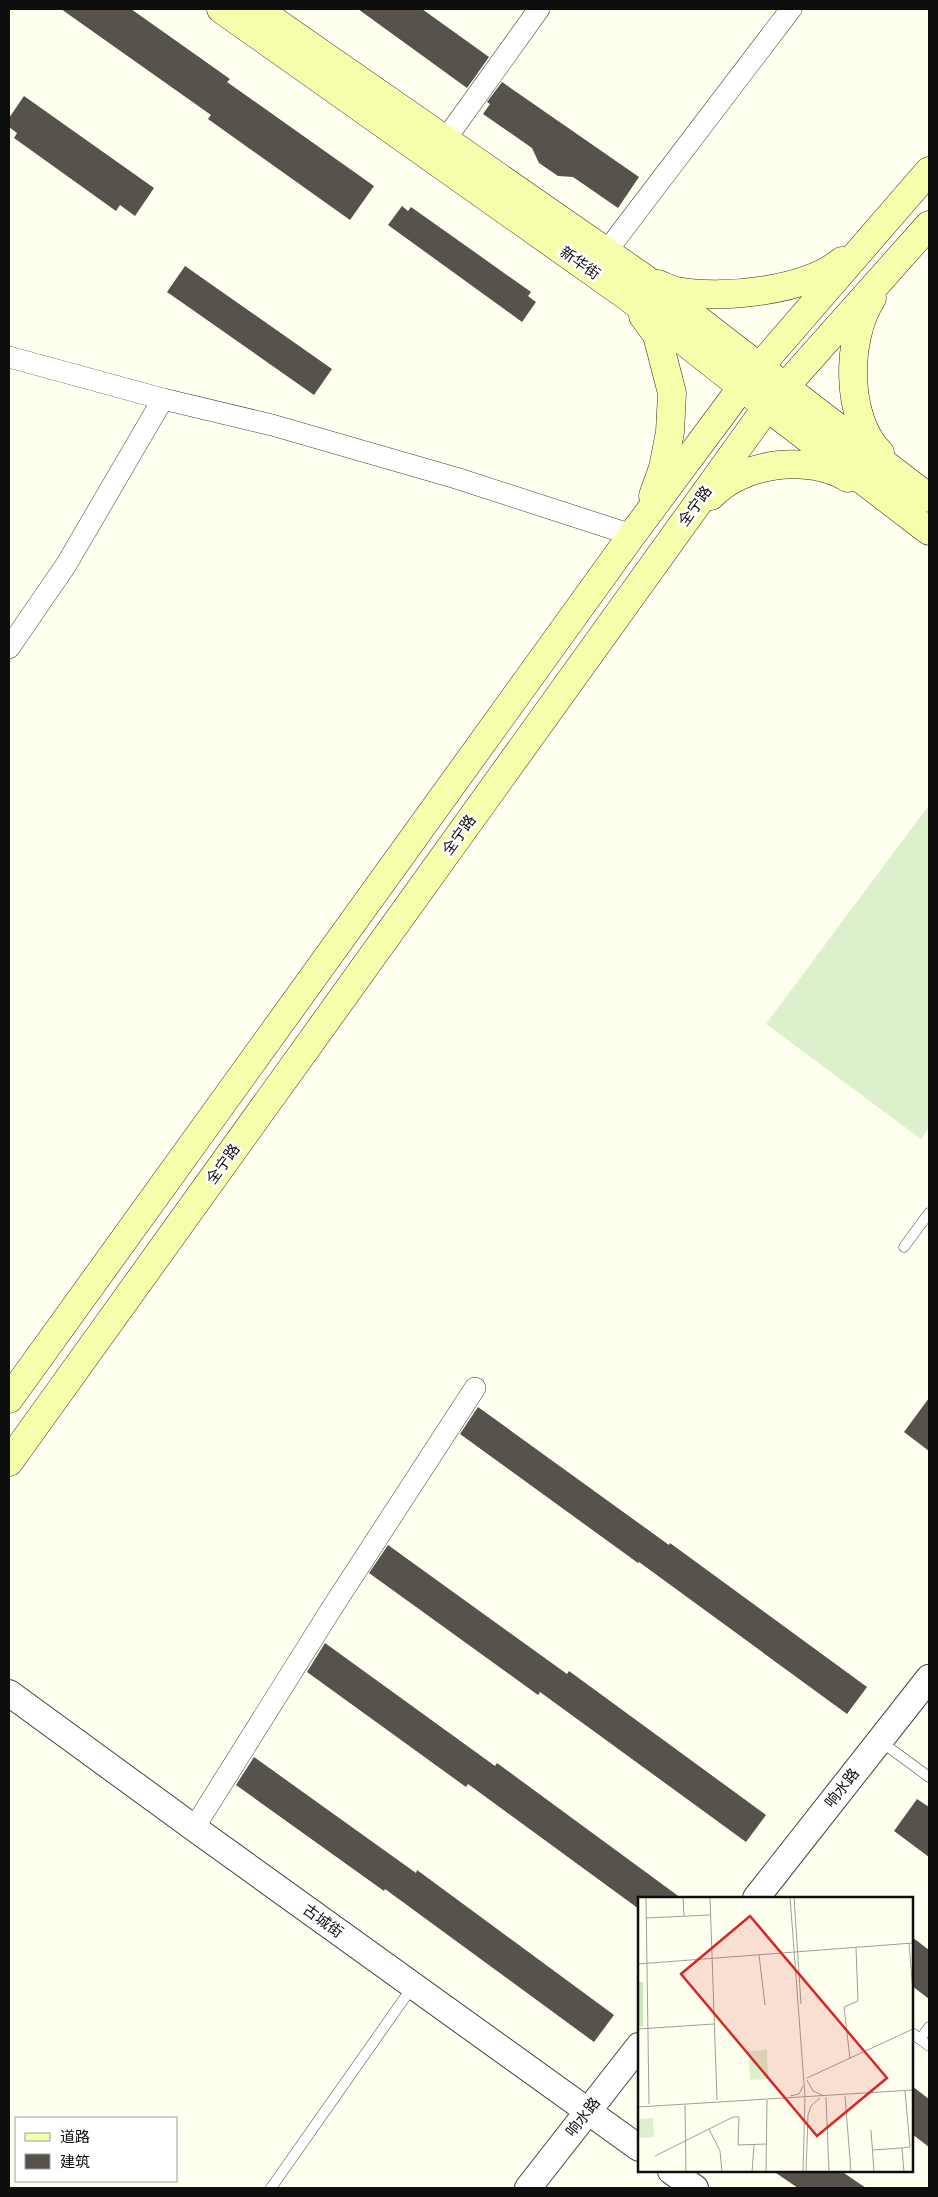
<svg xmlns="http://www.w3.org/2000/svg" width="938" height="2197" viewBox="0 0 938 2197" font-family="'Crimson Pro','Noto Sans SC',serif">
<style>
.pitch{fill:#dbf0cb}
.building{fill:#57524b}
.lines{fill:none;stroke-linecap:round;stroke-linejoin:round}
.service-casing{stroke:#414141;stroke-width:11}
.minor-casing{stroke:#414141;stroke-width:22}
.tertiary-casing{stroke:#414141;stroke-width:28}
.secondary-casing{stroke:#303030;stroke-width:29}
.service{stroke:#fff;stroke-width:10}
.minor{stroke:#fff;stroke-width:21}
.tertiary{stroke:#fff;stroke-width:26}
.secondary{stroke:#f5feab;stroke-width:28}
.labels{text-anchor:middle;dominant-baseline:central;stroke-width:5;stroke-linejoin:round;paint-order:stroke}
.street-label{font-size:15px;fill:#0e0e0e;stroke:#fff}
.inset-road{fill:none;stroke:#9f9f96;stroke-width:1}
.view{fill:#d62828;fill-opacity:0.15;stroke:#d62828;stroke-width:2.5}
.inset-edge{fill:none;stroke:#0e0e0e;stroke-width:2.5}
</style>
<rect width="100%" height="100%" fill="#fffff0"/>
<polygon class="pitch" points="929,805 929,1128 921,1139 766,1024"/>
<g class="building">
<polygon points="61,9 131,9 230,79 227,82 374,186 350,220 208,119 211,115"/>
<polygon points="358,9 422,9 489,57 467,88"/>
<polygon points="502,82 639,177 618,208 573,177 558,176 539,163 532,148 483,114 490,104 487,102"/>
<polygon points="24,96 154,188 135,216 120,205 116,211 14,138 17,133 9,127 9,118"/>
<polygon points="402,206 408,211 411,207 531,292 528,296 536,302 522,322 388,225"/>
<polygon points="185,266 332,369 314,395 167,292"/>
<polygon points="929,1398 929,1451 904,1432"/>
<polygon points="478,1407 669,1545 670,1543 867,1687 847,1714 639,1562 638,1563 460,1434"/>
<polygon points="388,1545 567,1674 569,1671 766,1815 746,1842 540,1692 538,1695 369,1573"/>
<polygon points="325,1643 495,1766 497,1763 681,1898 639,1898 639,1909 468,1784 466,1787 307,1672"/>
<polygon points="254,1757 416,1873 417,1870 614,2015 594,2042 385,1889 384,1891 236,1785"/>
<polygon points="917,1799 929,1807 929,1857 894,1831"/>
<polygon points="912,1937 929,1950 929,1999 912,1986"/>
<polygon points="912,2086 929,2099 929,2147 912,2134"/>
<polygon points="773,2171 841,2171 866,2188 798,2188"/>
</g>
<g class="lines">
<defs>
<g id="service">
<polyline points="904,1247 929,1213"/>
<polyline points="880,1741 929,1777"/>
<polyline points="912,2033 929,2046"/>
<polyline points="920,2039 929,2027"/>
<polyline points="271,2188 413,1986"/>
</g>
<g id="minor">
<polyline points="445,140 539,9"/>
<polyline points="606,252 791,9"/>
<polyline points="9,357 163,399 272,425 456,478 632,535"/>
<polyline points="9,648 66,565 163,399"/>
<polyline points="194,1828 332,1608 475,1388"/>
</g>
<g id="tertiary">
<polyline points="9,1693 194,1828 639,2148"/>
<polyline points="756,1898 929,1678"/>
<polyline points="671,2171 695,2188"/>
<polyline points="528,2188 639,2046"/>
</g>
<g id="secondary">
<polyline points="221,9 628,297 767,407 929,531"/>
<polyline points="257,9 644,278 929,498"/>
<path d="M658,284c6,2 12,6 18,7 45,9 130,0 166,-30"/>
<path d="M872,298c-26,40 -27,120 8,155"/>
<polyline points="643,316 657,335 672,393 670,432 663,468 653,496"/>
<path d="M711,496c32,-34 98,-42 137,-18"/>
<polyline points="9,1399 632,535 742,387 929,171"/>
<polyline points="9,1462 767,407 929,225"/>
</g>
</defs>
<use href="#service" class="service-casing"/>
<use href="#minor" class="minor-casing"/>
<use href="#tertiary" class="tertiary-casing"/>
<use href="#secondary" class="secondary-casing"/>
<use href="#service" class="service"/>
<use href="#minor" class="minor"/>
<use href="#tertiary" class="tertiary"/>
<use href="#secondary" class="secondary"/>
</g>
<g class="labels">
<g class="street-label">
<text transform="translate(580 263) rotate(35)">新华街</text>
<text transform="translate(695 506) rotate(-54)">全宁路</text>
<text transform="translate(459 835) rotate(-54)">全宁路</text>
<text transform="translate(223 1164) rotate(-54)">全宁路</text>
<text transform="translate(842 1788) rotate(-52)">响水路</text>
<text transform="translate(323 1921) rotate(36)">古城街</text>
<text transform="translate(583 2117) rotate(-52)">响水路</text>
</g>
</g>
<g transform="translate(638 1897)">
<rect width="275" height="275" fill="#fffff0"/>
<path d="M0,85h5v44l-5,1z" fill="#c8e9b9"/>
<path d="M129,153l1,29 -18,1 -2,-29zM15,221l1,19 -16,1v-19z" fill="#dbf0cb"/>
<path class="inset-road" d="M8,0l3,207M45,0l1,19M72,0l7,203M152,0l15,199 -2,76M156,0l7,107M8,21l64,-3M271,46l4,49M121,58l6,50M0,67l275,-21M275,96v17M0,132l76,-5M212,162l-6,-52 14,-6 -2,-53M169,181l106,-49M169,183l6,11 9,4M152,199l9,-2 4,-8M207,199l6,76M188,200l3,75M47,208l1,67M0,210l275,-17M170,218l3,-9 9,-8M71,232l11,22 2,21M233,233l3,42M234,253l30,-2M17,259l78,-39h6l-1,28 29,-1M114,275l2,-27M128,275l1,-72M168,275l2,-57M266,275l-2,-24 8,-1 -5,-56"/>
<path class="view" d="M112,19l137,162 -70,58 -136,-162z"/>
<rect width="275" height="275" class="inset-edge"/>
</g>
<rect width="938" height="2197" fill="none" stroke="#0e0e0e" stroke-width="20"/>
<rect x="15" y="2117" width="162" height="65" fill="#ffffff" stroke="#9f9f9f"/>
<rect x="25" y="2133" width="25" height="8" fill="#f5feab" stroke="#9f9f9f"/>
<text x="60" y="2142" font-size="15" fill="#0e0e0e">道路</text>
<rect x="25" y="2154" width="25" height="15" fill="#57524b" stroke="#9f9f9f"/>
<text x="60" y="2167" font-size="15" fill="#0e0e0e">建筑</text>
</svg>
